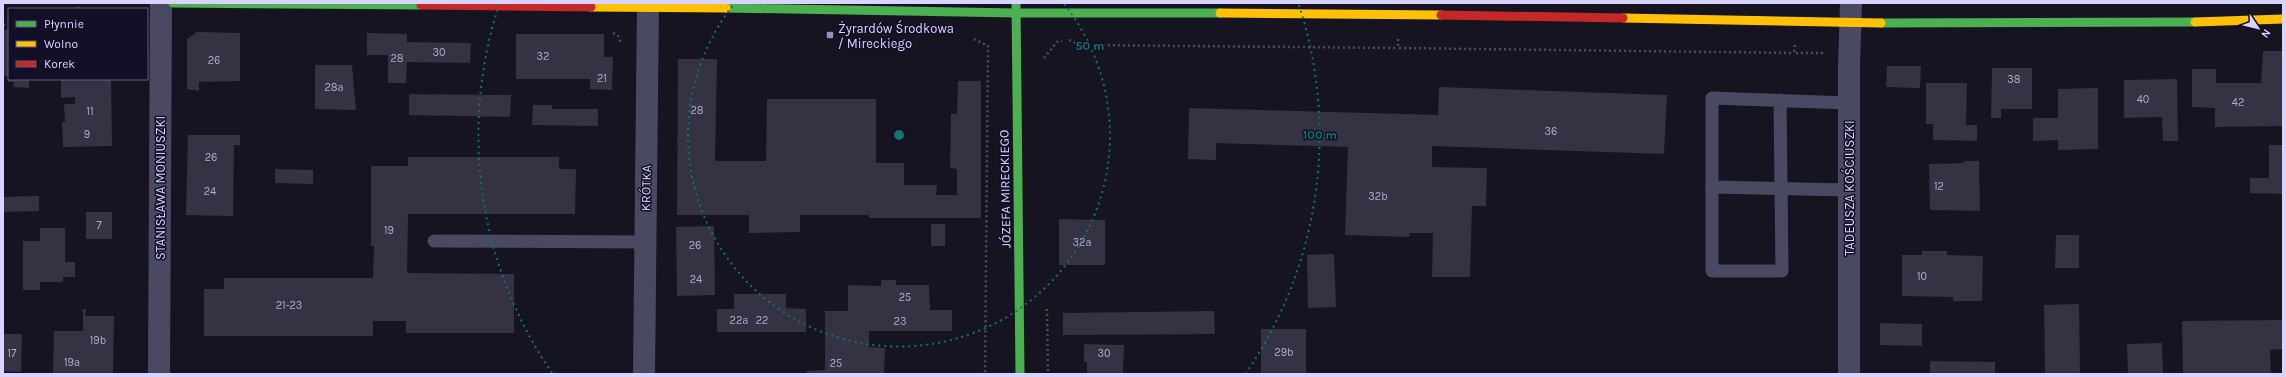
<svg xmlns="http://www.w3.org/2000/svg" width="2286" height="377" viewBox="0 0 2286 377" font-family="Karla,sans-serif">
<style>
.building{fill:#343243}
.lines{fill:none;stroke-linecap:round;stroke-linejoin:round}
.path{stroke:#44505f;stroke-width:2.5;stroke-dasharray:2 3;stroke-linecap:butt}
.lane{stroke:#4a4962;stroke-width:13}
.street{stroke:#4a4962;stroke-width:22}
.fast{stroke:#4caf50;stroke-width:9}
.slow{stroke:#ffc107;stroke-width:9}
.jam{stroke:#c62828;stroke-width:9}
.ring{fill:none;stroke:#0f766e;stroke-width:2;stroke-dasharray:2 4}
.poi-dot{fill:#9591b1;stroke:#130f26;stroke-width:1.5}
.labels{text-anchor:middle;dominant-baseline:central;stroke-width:3;stroke-linejoin:round;paint-order:stroke}
.number-label{font-size:11px;fill:#b0acd0}
.poi-label{font-size:13px;fill:#d9d4ff;stroke:#130f26;text-anchor:start}
.street-label{font-size:13px;fill:#d9d4ff;stroke:#130f26}
.centre{fill:#0f766e;stroke:#130f26;stroke-width:2}
.ring-label{font-size:12px;text-anchor:middle;font-weight:bold;fill:#0f766e;stroke:#130f26;stroke-width:3;stroke-linejoin:round;paint-order:stroke}
</style>
<rect width="100%" height="100%" fill="#161421"/>
<g class="building">
<rect x="3" y="30" width="6" height="46"/>
<polygon points="197,32 240,33 240,81 199,82 199,91 187,89 187,39"/>
<polygon points="367,33 407,34 407,42 471,43 470,63 407,62 406,83 388,83 388,55 367,55"/>
<polygon points="516,34 604,34 604,57 613,57 612,90 590,89 590,79 516,79"/>
<polygon points="2263,51 2283,51 2283,126 2215,127 2215,108 2192,107 2192,69 2216,69 2216,83 2261,83"/>
<polygon points="678,59 717,59 715,161 766,161 767,99 876,99 876,163 904,163 904,185 937,185 936,195 957,195 957,169 950,168 951,114 957,114 958,81 981,81 981,218 869,218 869,215 800,215 800,232 749,233 749,215 677,215"/>
<polygon points="315,65 352,65 356,110 315,109"/>
<polygon points="1887,66 1921,66 1920,88 1886,87"/>
<polygon points="1992,68 2032,68 2032,109 2001,109 2001,118 1991,118"/>
<polygon points="8,79 29,79 29,88 13,87 14,82 8,82"/>
<polygon points="61,79 111,79 112,146 63,147 62,122 65,122 64,104 75,104 75,97 61,98"/>
<polygon points="2177,79 2178,141 2163,141 2162,117 2124,118 2124,80"/>
<polygon points="1926,83 1967,83 1966,125 1977,125 1977,141 1933,140 1933,124 1926,124"/>
<polygon points="1439,87 1667,95 1664,154 1432,146 1432,167 1487,168 1486,206 1472,206 1470,277 1432,277 1433,233 1410,233 1409,237 1345,235 1348,147 1216,143 1216,160 1188,159 1189,108 1438,115"/>
<polygon points="2098,88 2098,149 2058,150 2058,140 2033,141 2033,118 2058,118 2058,89"/>
<polygon points="409,94 511,95 510,117 409,115"/>
<polygon points="533,105 552,105 552,109 598,109 598,126 532,125"/>
<polygon points="188,135 240,135 240,145 234,145 233,216 186,215"/>
<polygon points="2269,145 2283,145 2283,194 2250,193 2250,178 2269,178"/>
<polygon points="408,157 559,157 559,169 576,169 575,214 408,214 407,273 514,274 514,333 406,333 406,321 373,321 373,336 204,336 204,289 224,289 224,278 373,278 374,246 371,246 371,166 408,166"/>
<polygon points="1964,161 1979,161 1980,211 1930,210 1929,164 1964,163"/>
<polygon points="275,169 313,170 313,184 275,183"/>
<polygon points="39,196 39,211 3,212 3,197"/>
<rect x="86" y="212" width="26" height="27"/>
<polygon points="1059,219 1105,220 1105,265 1059,265"/>
<rect x="931" y="224" width="14" height="22"/>
<polygon points="714,226 715,295 677,296 676,227"/>
<polygon points="40,228 65,228 65,262 75,262 75,277 63,277 63,282 40,282 40,290 23,290 23,241 40,241"/>
<polygon points="2056,235 2079,235 2079,268 2055,268"/>
<polygon points="1922,251 1947,251 1947,255 1983,256 1982,301 1953,301 1953,297 1902,296 1902,255 1922,255"/>
<polygon points="1334,254 1336,307 1308,308 1307,255"/>
<polygon points="881,280 896,280 896,285 929,285 930,310 952,310 952,331 869,331 869,347 885,348 884,374 807,374 807,371 825,370 825,311 848,311 848,285 881,286"/>
<polygon points="734,294 786,294 786,308 806,309 806,332 717,332 717,309 734,309"/>
<polygon points="2079,304 2080,374 2045,374 2044,305"/>
<polygon points="83,309 86,309 85,316 114,316 113,374 53,374 54,331 83,331"/>
<polygon points="1214,311 1215,334 1063,335 1063,313"/>
<polygon points="2283,320 2283,349 2270,350 2271,374 2183,374 2182,321"/>
<polygon points="1880,323 1922,324 1922,346 1880,345"/>
<rect x="1261" y="329" width="45" height="45"/>
<polygon points="3,334 22,334 21,372 3,371"/>
<polygon points="2162,343 2163,374 2128,374 2127,344"/>
<polygon points="1084,344 1124,345 1123,374 1087,374 1087,362 1084,362"/>
<polygon points="1930,361 1995,362 1995,374 1930,374"/>
</g>
<g class="lines">
<g class="path">
<polyline points="78,9 78,3"/>
<polyline points="3,25 9,25"/>
<polyline points="613,33 618,36 621,42"/>
<polyline points="974,39 988,46 985,374"/>
<polyline points="1398,39 1398,48 1794,53"/>
<polyline points="1069,40 1080,45 1398,48"/>
<polyline points="1795,45 1794,53 1823,53"/>
<polyline points="1044,58 1058,41 1062,41"/>
<polyline points="1047,309 1048,374"/>
</g>
<g class="lane">
<polyline points="1780,100 1782,271 1712,271 1712,98 1849,103"/>
<polyline points="1712,187 1849,190"/>
<polyline points="434,241 646,242"/>
</g>
<g class="street">
<polyline points="159,374 161,3"/>
<polyline points="644,374 648,3"/>
<polyline points="1849,374 1849,67 1851,3"/>
</g>
<g class="fast">
<polyline points="173,3 421,5"/>
<polyline points="1016,3 1020,374"/>
<polyline points="726,8 1017,13 1220,13"/>
<polyline points="1881,23 2195,22"/>
</g>
<g class="slow">
<polyline points="591,7 726,8"/>
<polyline points="1220,13 1441,15"/>
<polyline points="1623,18 1881,23"/>
<polyline points="2195,22 2283,19"/>
</g>
<g class="jam">
<polyline points="421,5 591,7"/>
<polyline points="1441,15 1623,18"/>
</g>
</g>
<g class="ring">
<path d="M1064 4A211 211 0 1 1 734 4"/>
<path d="M552 373A421 421 0 0 1 499 5M1299 5A421 421 0 0 1 1246 373"/>
</g>
<rect class="poi-dot" x="826" y="31" width="8" height="8" rx="2"/>
<g class="labels">
<g class="number-label">
<text x="439" y="52">30</text>
<text x="543" y="56">32</text>
<text x="397" y="58">28</text>
<text x="214" y="60">26</text>
<text x="602" y="78">21</text>
<text x="2014" y="79">38</text>
<text x="334" y="87">28a</text>
<text x="2143" y="99">40</text>
<text x="2238" y="102">42</text>
<text x="697" y="110">28</text>
<text x="90" y="111">11</text>
<text x="1551" y="131">36</text>
<text x="87" y="134">9</text>
<text x="211" y="157">26</text>
<text x="1939" y="186">12</text>
<text x="210" y="191">24</text>
<text x="1378" y="196">32b</text>
<text x="99" y="225">7</text>
<text x="389" y="230">19</text>
<text x="1082" y="242">32a</text>
<text x="695" y="245">26</text>
<text x="1922" y="276">10</text>
<text x="696" y="279">24</text>
<text x="905" y="297">25</text>
<text x="289" y="305">21-23</text>
<text x="739" y="320">22a</text>
<text x="762" y="320">22</text>
<text x="900" y="321">23</text>
<text x="98" y="340">19b</text>
<text x="1284" y="352">29b</text>
<text x="12" y="353">17</text>
<text x="1104" y="353">30</text>
<text x="72" y="362">19a</text>
<text x="836" y="363">25</text>
</g>
<g class="poi-label">
<text x="838" y="28">Żyrardów Środkowa<tspan x="838" dy="15">/ Mireckiego</tspan></text>
</g>
<g class="street-label">
<text transform="translate(160 188) rotate(-90)">STANISŁAWA MONIUSZKI</text>
<text transform="translate(646 188) rotate(-89)">KRÓTKA</text>
<text transform="translate(1849 188) rotate(-90)">TADEUSZA KOŚCIUSZKI</text>
<text transform="translate(1005 189) rotate(-91)">JÓZEFA MIRECKIEGO</text>
</g>
</g>
<circle cx="899" cy="135" r="6" class="centre"/>
<g class="ring-label">
<text x="1090" y="50">50 m</text>
<text x="1320" y="139">100 m</text>
</g>
<rect width="2286" height="377" fill="none" stroke="#d9d4ff" stroke-width="8"/>
<rect x="8" y="8" width="140" height="72" fill="#130f26" stroke="#625e7d"/>
<rect x="16" y="21" width="20" height="6" fill="#4caf50" stroke="#625e7d"/>
<text x="44" y="28" font-size="12" fill="#d9d4ff">Płynnie</text>
<rect x="16" y="41" width="20" height="6" fill="#ffc107" stroke="#625e7d"/>
<text x="44" y="48" font-size="12" fill="#d9d4ff">Wolno</text>
<rect x="16" y="61" width="20" height="6" fill="#c62828" stroke="#625e7d"/>
<text x="44" y="68" font-size="12" fill="#d9d4ff">Korek</text>
<g transform="translate(2258 28) rotate(125)" stroke="#130f26" stroke-width="3" paint-order="stroke">
<path d="M0-3L7 15L0 10L-7 15Z" fill="#d9d4ff"/>
<text y="-6" font-size="11" font-weight="bold" text-anchor="middle" fill="#d9d4ff">N</text>
</g>
</svg>
